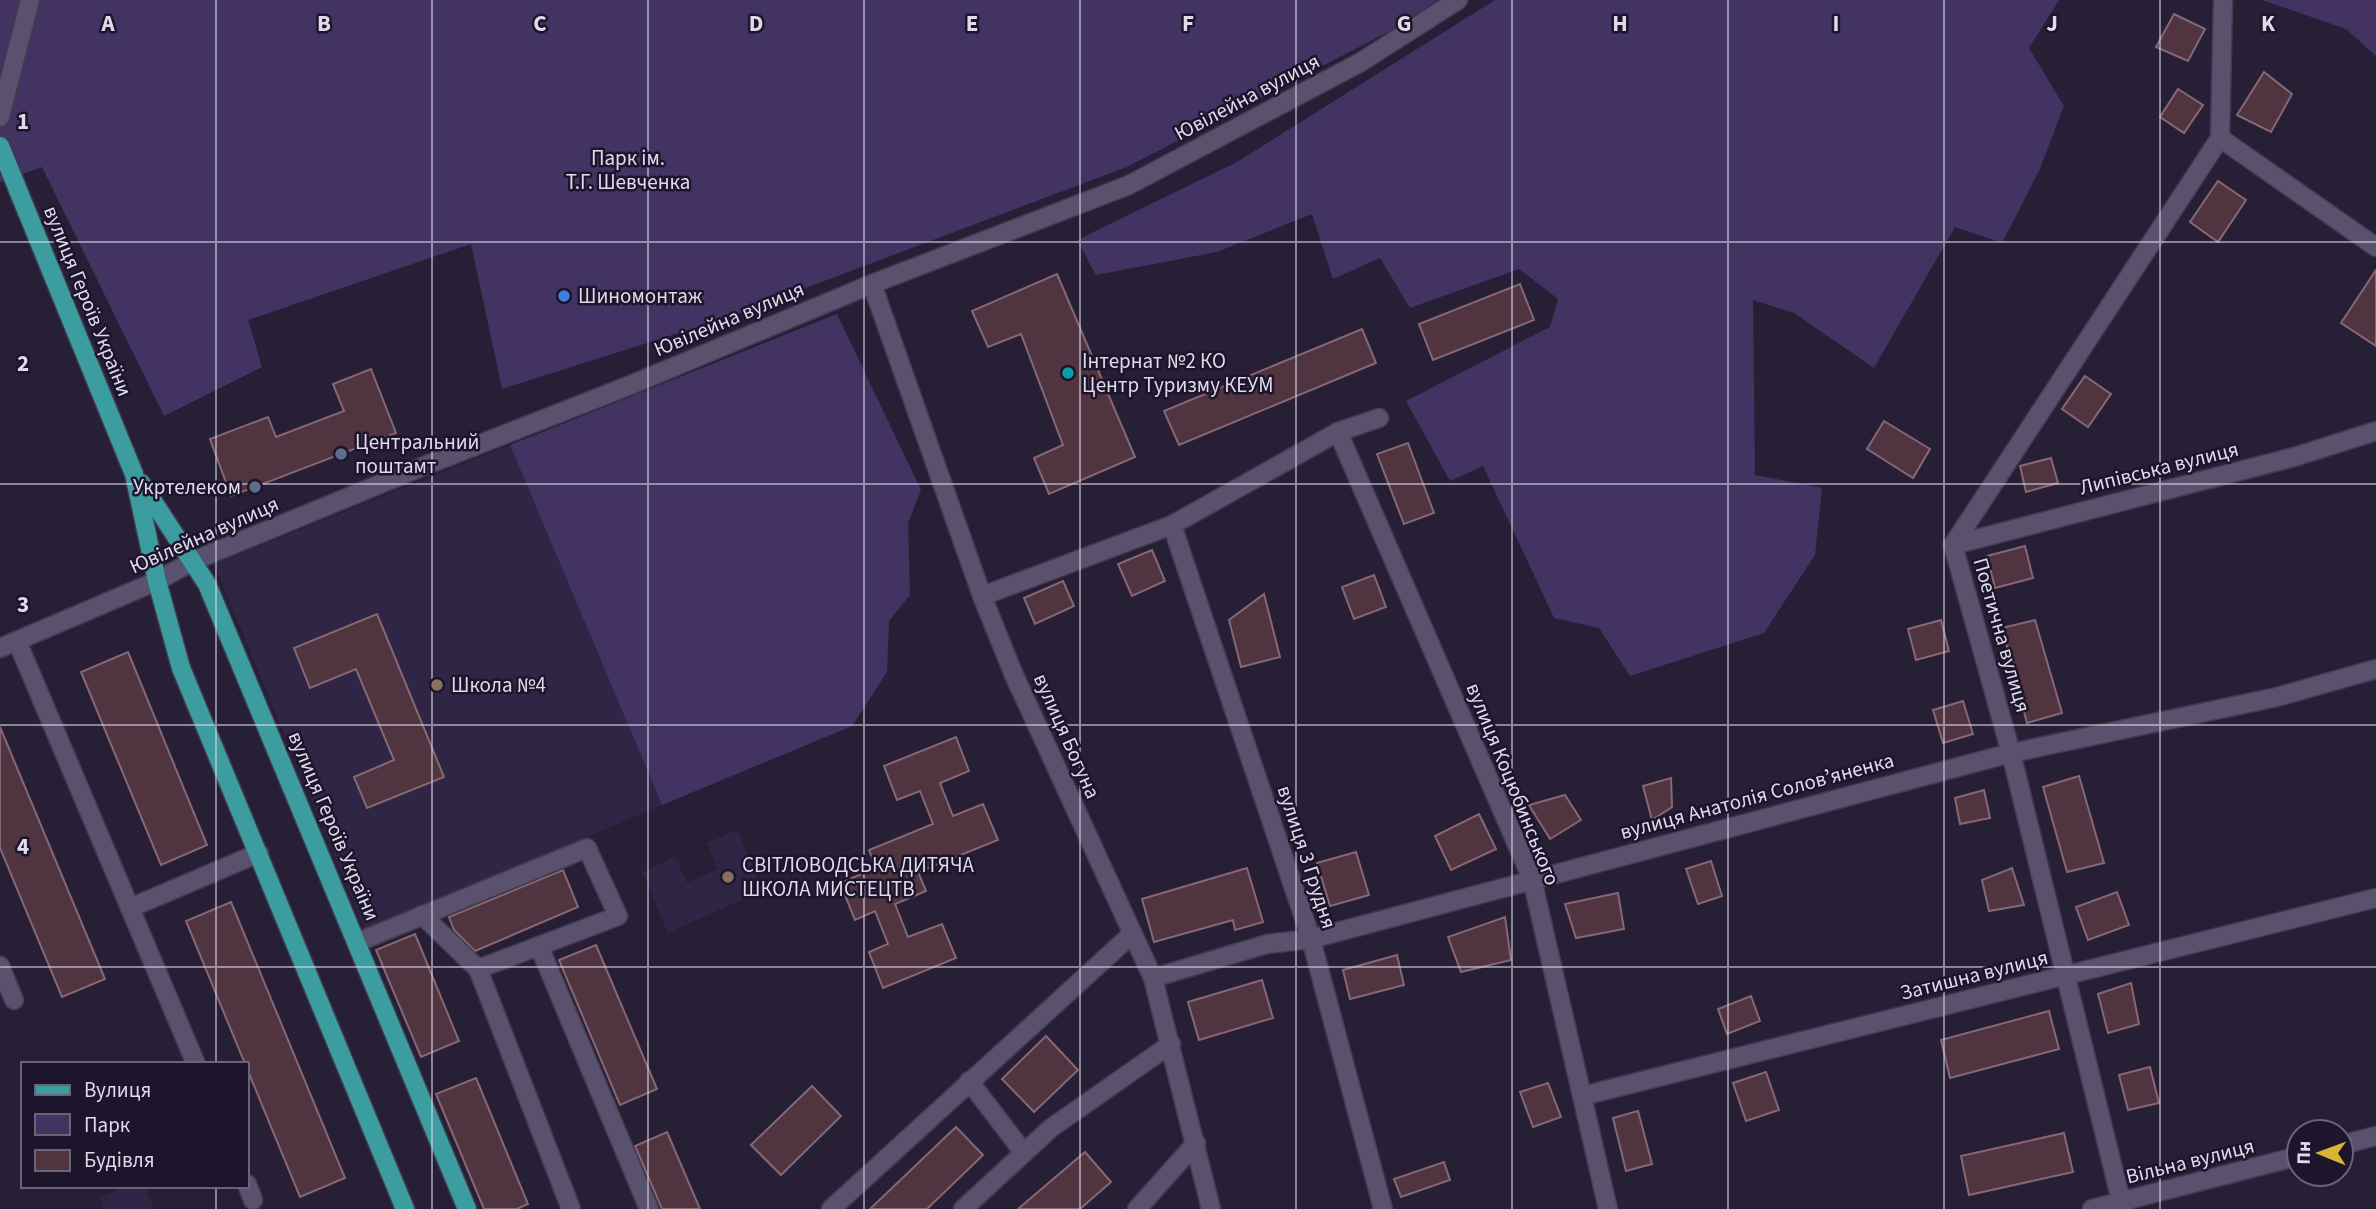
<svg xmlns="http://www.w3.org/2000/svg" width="2376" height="1209" viewBox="0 0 2376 1209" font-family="'Source Sans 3',sans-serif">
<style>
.built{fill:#2f2645}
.green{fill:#423363}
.building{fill:#50343f;stroke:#876773;stroke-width:2}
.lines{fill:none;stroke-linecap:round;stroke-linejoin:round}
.minor-casing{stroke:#413b4e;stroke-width:21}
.major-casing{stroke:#413b4e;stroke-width:21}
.minor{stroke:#59516d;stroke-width:18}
.major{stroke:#3c9da1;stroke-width:18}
.grid{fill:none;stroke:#dfdbeb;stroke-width:2;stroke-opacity:0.55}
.shop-dot{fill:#3f7fe0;stroke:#1c152c;stroke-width:2.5}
.culture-dot{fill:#0f9aa8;stroke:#1c152c;stroke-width:2.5}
.service-dot{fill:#5c6f8a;stroke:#1c152c;stroke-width:2.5}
.education-dot{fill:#8d6e63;stroke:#1c152c;stroke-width:2.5}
.labels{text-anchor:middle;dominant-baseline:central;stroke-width:5;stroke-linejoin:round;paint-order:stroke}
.street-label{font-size:21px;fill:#dfdbeb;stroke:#1c152c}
.park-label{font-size:21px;fill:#e0dbf1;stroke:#1c152c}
.poi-label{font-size:21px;fill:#dfdbeb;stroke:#1c152c;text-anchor:start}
.grid-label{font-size:23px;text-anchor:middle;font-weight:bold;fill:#dfdbeb;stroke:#1c152c;stroke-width:5;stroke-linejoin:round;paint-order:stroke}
</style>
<rect width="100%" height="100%" fill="#261f36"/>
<g class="built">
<polygon points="510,445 662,805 366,931 214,564"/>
<polygon points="737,830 763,890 668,933 642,872 675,857 687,883 718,869 707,843"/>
<polygon points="126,1186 144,1186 154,1209 104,1209 100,1198"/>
</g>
<g class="green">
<polygon points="0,0 1438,0 1390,31 1127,167 726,318 502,389 471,244 248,320 262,367 164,416 42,167 0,182"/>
<polygon points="1495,0 2059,0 2029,48 2064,106 2039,171 2002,243 1955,227 1874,368 1794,313 1753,300 1755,475 1822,488 1815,555 1764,633 1630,676 1599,628 1554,618 1483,466 1450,481 1406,401 1550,327 1558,299 1519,269 1410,308 1380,258 1333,279 1312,214 1217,252 1096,275 1077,240 1237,162"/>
<polygon points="2262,0 2376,0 2376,56 2346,29"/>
<polygon points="837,314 921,490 908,523 910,595 889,621 887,672 852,726 662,805 510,445"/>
</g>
<g class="building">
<polygon points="2174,14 2205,29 2188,61 2156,47"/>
<polygon points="2264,72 2292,94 2271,132 2237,115"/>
<polygon points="2178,89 2203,105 2184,133 2160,117"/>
<polygon points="2218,181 2246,200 2218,242 2190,222"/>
<polygon points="2376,270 2376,346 2341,323"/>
<polygon points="1057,274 1135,457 1049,494 1034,458 1063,445 1021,334 988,347 972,311"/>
<polygon points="1520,284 1534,320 1433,360 1419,324"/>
<polygon points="1362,329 1376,363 1179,445 1164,411"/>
<polygon points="371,369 396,433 231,496 210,439 268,417 276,437 344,411 333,384"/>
<polygon points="2085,376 2111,394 2088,427 2062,409"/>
<polygon points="1884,421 1930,449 1913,478 1867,449"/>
<polygon points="1408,443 1434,513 1404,524 1377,454"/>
<polygon points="2051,458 2058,483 2026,492 2020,466"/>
<polygon points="2025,546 2033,578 1995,588 1987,556"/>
<polygon points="1152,550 1165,581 1132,596 1118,564"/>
<polygon points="1374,575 1386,607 1354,619 1342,587"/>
<polygon points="1063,581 1074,606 1035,624 1024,598"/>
<polygon points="1264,594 1280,657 1241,667 1229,620"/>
<polygon points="377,614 444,777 367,808 354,777 394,760 356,669 310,688 294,648"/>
<polygon points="1941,620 1949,651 1916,660 1908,629"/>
<polygon points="2035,620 2062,713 2027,723 2002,628"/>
<polygon points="128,652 207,845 161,865 81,672"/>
<polygon points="1963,701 1973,734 1943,743 1933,710"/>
<polygon points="0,727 105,979 62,997 0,848"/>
<polygon points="956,737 969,771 940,783 953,816 983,804 998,840 918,872 926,891 895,904 908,937 942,924 956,958 883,988 869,952 888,944 875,911 855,920 840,883 876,868 869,850 933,824 920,791 897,800 884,766"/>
<polygon points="2079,776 2104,863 2067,872 2043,787"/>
<polygon points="1671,778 1672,807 1652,820 1643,786"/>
<polygon points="1984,790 1990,818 1960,824 1955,798"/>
<polygon points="1565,795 1581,820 1550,839 1529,805"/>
<polygon points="1479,814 1496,849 1451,870 1435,836"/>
<polygon points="1356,852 1369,895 1330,906 1317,863"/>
<polygon points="1711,861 1722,896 1698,904 1686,869"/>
<polygon points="1247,868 1263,922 1235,930 1233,920 1154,942 1142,899"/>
<polygon points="2012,868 2024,905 1989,911 1982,880"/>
<polygon points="563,870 578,907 475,951 454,930 449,917"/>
<polygon points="2117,892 2129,925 2088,940 2076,907"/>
<polygon points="1618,893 1624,929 1576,938 1565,904"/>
<polygon points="231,902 345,1178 300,1197 186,921"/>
<polygon points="1505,917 1511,960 1461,972 1448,937"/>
<polygon points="415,934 459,1041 421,1057 376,950"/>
<polygon points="596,945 657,1089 620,1105 559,960"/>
<polygon points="1397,955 1404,985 1350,999 1343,970"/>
<polygon points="1262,980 1273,1018 1199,1040 1188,1002"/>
<polygon points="2131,983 2139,1024 2108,1033 2098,994"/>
<polygon points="1751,996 1760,1021 1727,1034 1718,1009"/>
<polygon points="2049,1011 2059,1049 1950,1078 1941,1040"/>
<polygon points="1046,1036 1078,1070 1034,1112 1002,1079"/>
<polygon points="2150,1067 2159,1103 2128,1110 2119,1075"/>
<polygon points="1766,1072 1779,1110 1746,1121 1733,1083"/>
<polygon points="476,1078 528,1204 517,1209 484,1209 436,1094"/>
<polygon points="1548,1083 1561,1117 1533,1127 1520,1092"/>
<polygon points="812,1086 841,1116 781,1175 751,1145"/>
<polygon points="1638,1111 1652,1164 1626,1171 1613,1118"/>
<polygon points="956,1127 983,1155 927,1209 870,1209"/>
<polygon points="667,1132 700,1209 662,1209 635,1146"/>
<polygon points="2064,1133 2073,1172 1969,1195 1961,1156"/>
<polygon points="1085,1152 1111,1182 1080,1209 1018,1209"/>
<polygon points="1444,1162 1450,1180 1401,1197 1394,1179"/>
</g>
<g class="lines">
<defs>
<g id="minor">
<polyline points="0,117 30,0"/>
<polyline points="2220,138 2376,247"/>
<polyline points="872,284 982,596 1014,675 1153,978 1211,1209"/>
<polyline points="1338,432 1532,879 1608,1209"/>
<polyline points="1172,525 1311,939 1383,1209"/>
<polyline points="1953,545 2294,457 2376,431"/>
<polyline points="982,596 1172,525 1338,432 1379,418"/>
<polyline points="17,641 196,1064"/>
<polyline points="0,648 157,581 193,561 424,466 633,384 872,284 1129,185 1361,62 1458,0"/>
<polyline points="130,908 259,853"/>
<polyline points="422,915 478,969"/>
<polyline points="358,942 587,848 618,916 539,946"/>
<polyline points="0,966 14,1000"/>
<polyline points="1153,978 1267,944 1311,939 2011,753 2277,697 2376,669"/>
<polyline points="969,1081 1024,1153"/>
<polyline points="1582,1096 2376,898"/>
<polyline points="2341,1145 2376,1136"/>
<polyline points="247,1184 253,1200"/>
<polyline points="571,1209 478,969 539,946 649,1209"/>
<polyline points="831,1209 1132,934"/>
<polyline points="963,1209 1051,1128 1171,1044"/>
<polyline points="1137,1209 1196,1143"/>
<polyline points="2092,1209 2299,1156"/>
<polyline points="2123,1209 2011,753 1953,545 2220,138 2223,0"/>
</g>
<g id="major">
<polyline points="0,146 134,474 157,581 181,668 405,1209"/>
<polyline points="141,483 207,584 467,1209"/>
</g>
</defs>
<use href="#minor" class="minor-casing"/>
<use href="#major" class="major-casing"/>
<use href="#minor" class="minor"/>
<use href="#major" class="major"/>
</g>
<path class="grid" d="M216,0v1064M432,0v1209M648,0v1209M864,0v1209M1080,0v1209M1296,0v1209M1512,0v1209M1728,0v1209M1944,0v1209M2160,0v1209M0,242h2376M0,484h2376M0,725h2376M0,967h2376M216,1186v23"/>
<circle class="shop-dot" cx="564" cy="296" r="7"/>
<circle class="culture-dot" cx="1068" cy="373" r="7"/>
<g class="service-dot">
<circle cx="341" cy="454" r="7"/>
<circle cx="255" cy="487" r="7"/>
</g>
<g class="education-dot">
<circle cx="437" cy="685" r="7"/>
<circle cx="728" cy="877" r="7"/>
</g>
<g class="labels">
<g class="street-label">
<text transform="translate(1247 97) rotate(-28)">Ювілейна вулиця</text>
<text transform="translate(88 301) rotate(68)">вулиця Героїв України</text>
<text transform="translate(729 319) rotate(-23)">Ювілейна вулиця</text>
<text transform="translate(2159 468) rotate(-14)">Липівська вулиця</text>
<text transform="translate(204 535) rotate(-24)">Ювілейна вулиця</text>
<text transform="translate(2002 635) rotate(74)">Поетична вулиця</text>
<text transform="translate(1067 736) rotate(66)">вулиця Богуна</text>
<text transform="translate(1513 784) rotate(68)">вулиця Коцюбинського</text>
<text transform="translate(1757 796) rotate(-15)">вулиця Анатолія Соловʼяненка</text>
<text transform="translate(334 826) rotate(67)">вулиця Героїв України</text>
<text transform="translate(1307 857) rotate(72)">вулиця 3 Грудня</text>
<text transform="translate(1974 975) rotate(-14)">Затишна вулиця</text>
<text transform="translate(2190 1161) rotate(-14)">Вільна вулиця</text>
</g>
<g class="park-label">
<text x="628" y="158">Парк ім.<tspan x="628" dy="24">Т.Г. Шевченка</tspan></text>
</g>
<g class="poi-label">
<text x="578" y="296">Шиномонтаж</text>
<text x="1082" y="361">Інтернат №2 КО<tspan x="1082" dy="24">Центр Туризму КЕУМ</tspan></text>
<text x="355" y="442">Центральний<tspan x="355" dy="24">поштамт</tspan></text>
<text x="241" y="487" text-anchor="end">Укртелеком</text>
<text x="451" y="685">Школа №4</text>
<text x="742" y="865">СВІТЛОВОДСЬКА ДИТЯЧА<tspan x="742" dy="24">ШКОЛА МИСТЕЦТВ</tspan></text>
</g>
</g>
<g class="grid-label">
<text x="108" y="31">A</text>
<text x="324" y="31">B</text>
<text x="540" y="31">C</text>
<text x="756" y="31">D</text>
<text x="972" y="31">E</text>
<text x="1188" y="31">F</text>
<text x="1404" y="31">G</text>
<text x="1620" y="31">H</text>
<text x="1836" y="31">I</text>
<text x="2052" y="31">J</text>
<text x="2268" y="31">K</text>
<text x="23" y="129">1</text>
<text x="23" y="371">2</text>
<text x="23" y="612">3</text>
<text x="23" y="854">4</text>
</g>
<rect x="21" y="1062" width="228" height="126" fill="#1c152c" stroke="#6a6478" stroke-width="2"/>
<rect x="35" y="1085" width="35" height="10" fill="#3c9da1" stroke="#6a6478" stroke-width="2"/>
<text x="84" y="1097" font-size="21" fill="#dfdbeb">Вулиця</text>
<rect x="35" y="1114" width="35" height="21" fill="#423363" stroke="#6a6478" stroke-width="2"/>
<text x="84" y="1132" font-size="21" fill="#dfdbeb">Парк</text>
<rect x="35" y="1150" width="35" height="21" fill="#50343f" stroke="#6a6478" stroke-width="2"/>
<text x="84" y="1167" font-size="21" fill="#dfdbeb">Будівля</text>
<g transform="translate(2320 1153) rotate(271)"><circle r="33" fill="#1c152c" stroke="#6a6478" stroke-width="2"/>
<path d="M0-5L12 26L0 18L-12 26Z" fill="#dab334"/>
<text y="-10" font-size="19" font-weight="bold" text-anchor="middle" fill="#dfdbeb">Пн</text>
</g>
</svg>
